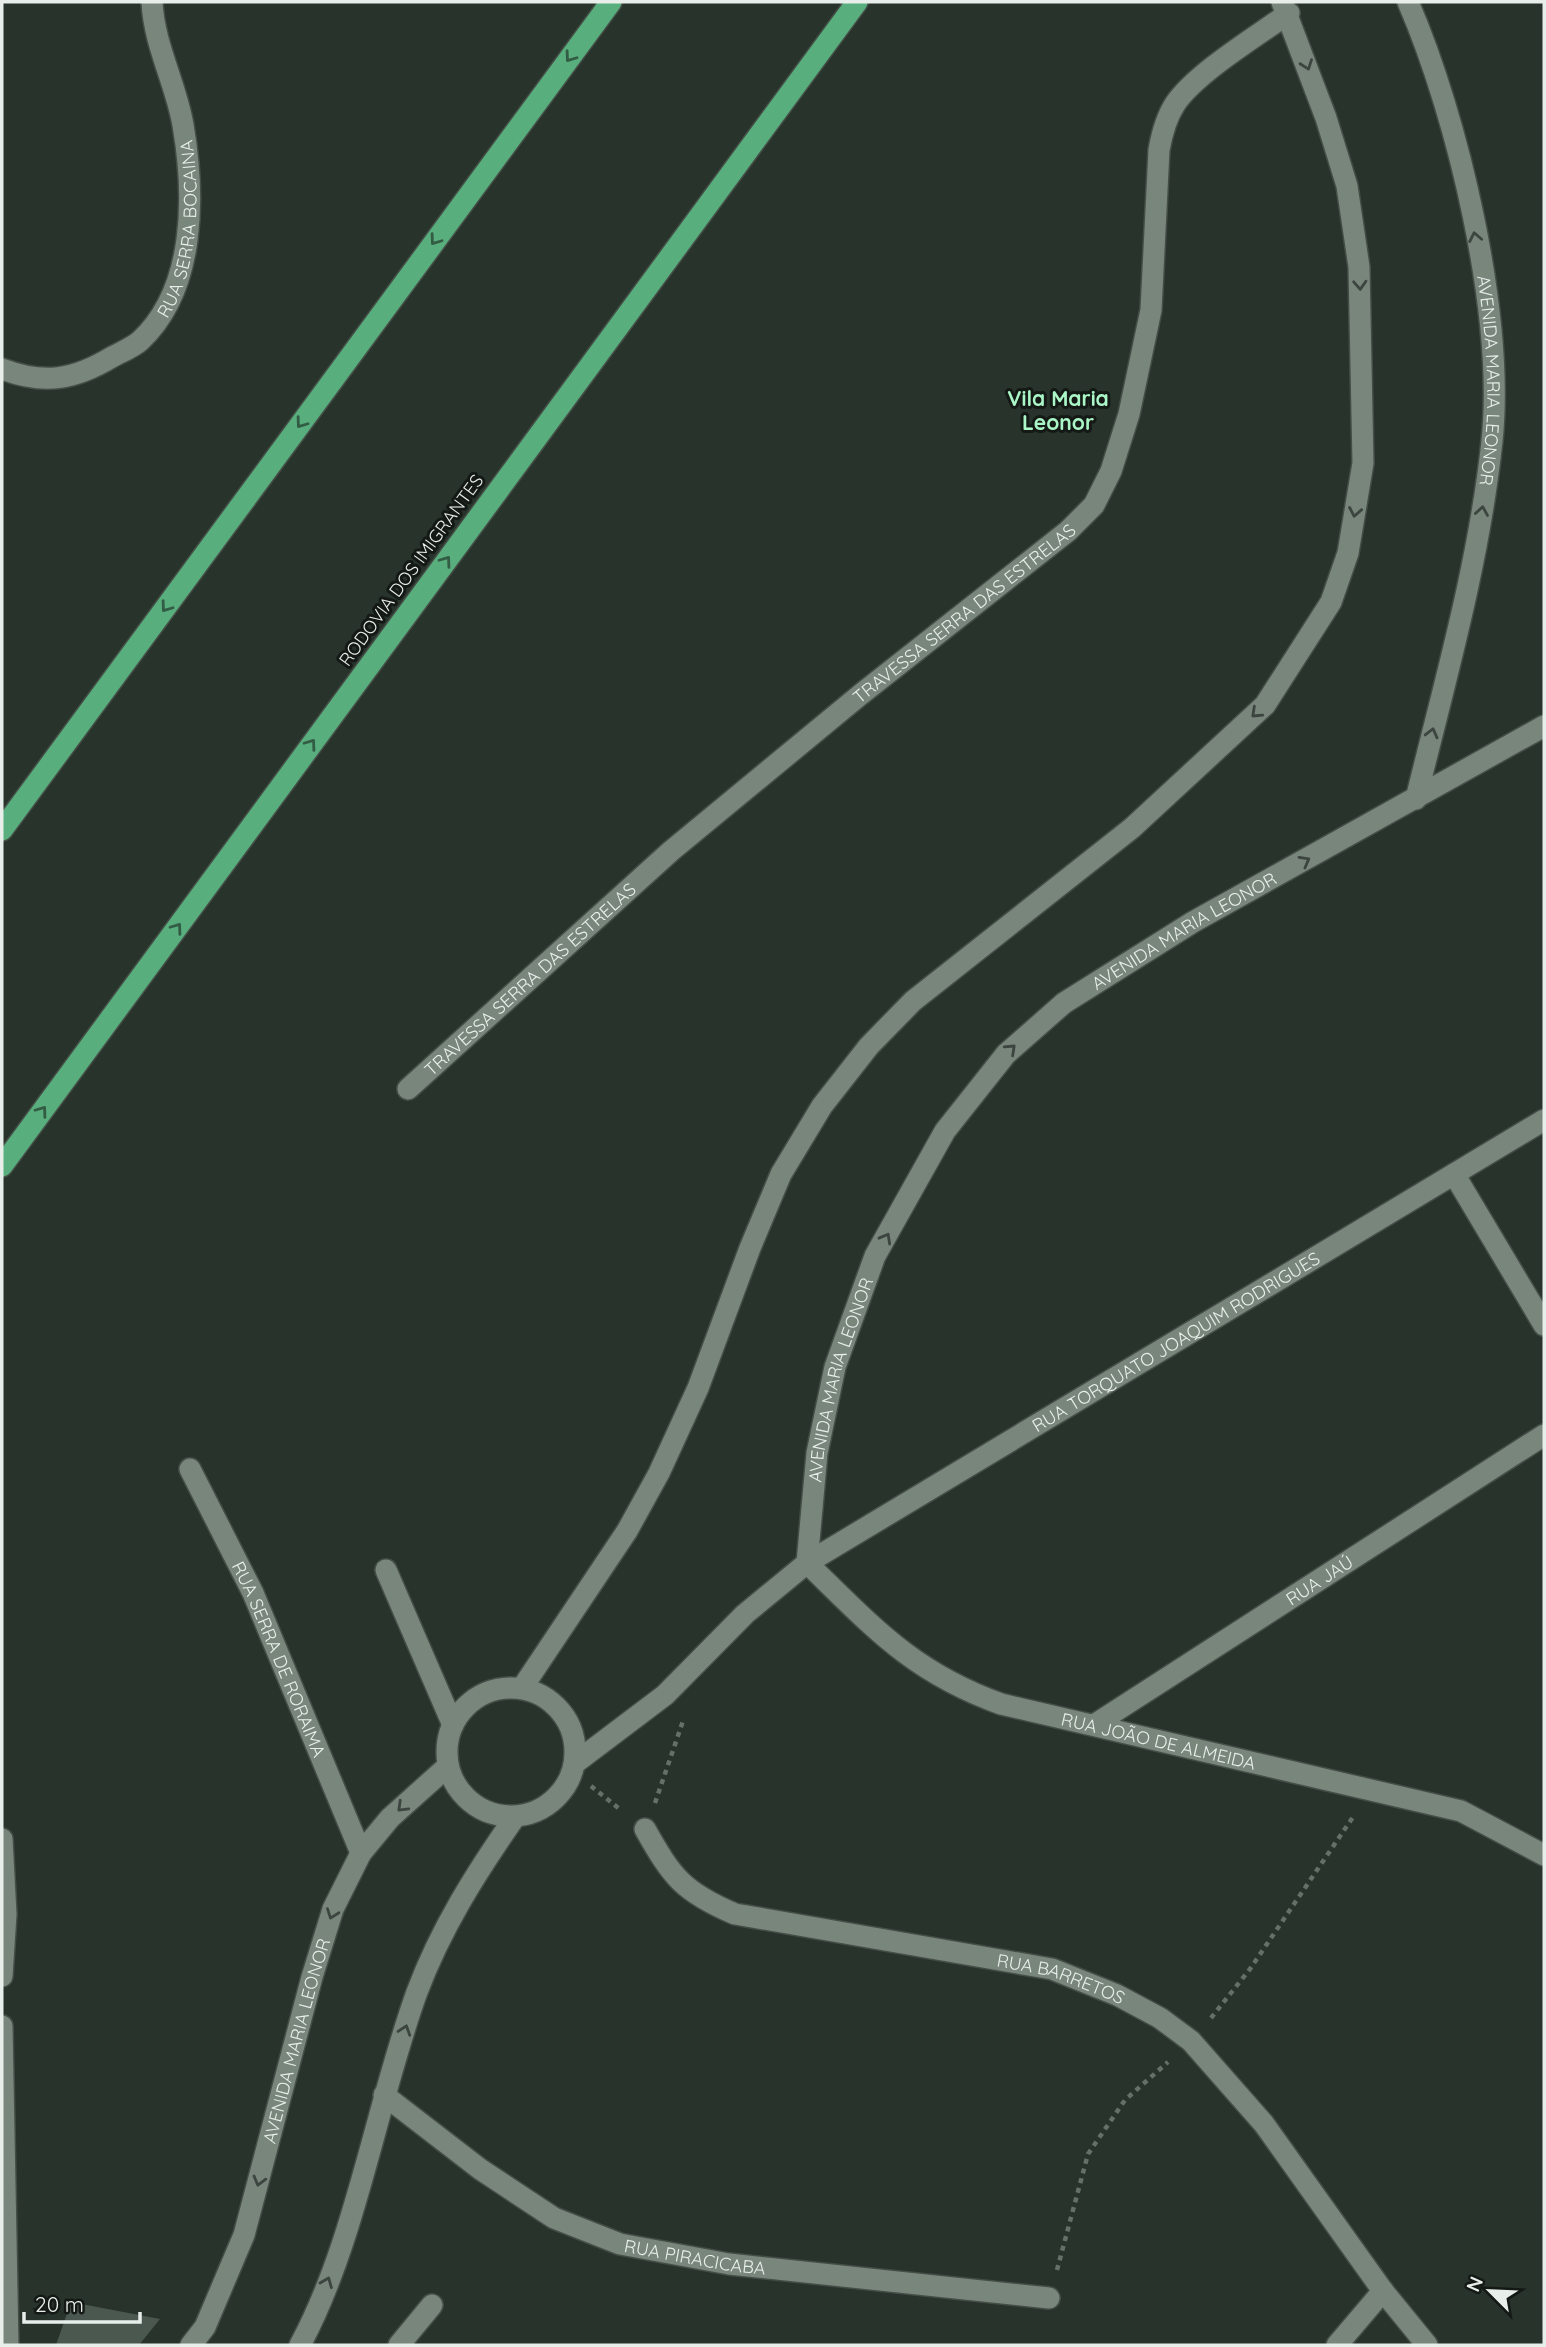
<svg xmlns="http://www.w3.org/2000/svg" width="1546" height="2347" viewBox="0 0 1546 2347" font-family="Quicksand,sans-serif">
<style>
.building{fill:#4b5850}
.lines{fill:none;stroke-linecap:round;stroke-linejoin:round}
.minor-casing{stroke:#444e47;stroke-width:24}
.highway-casing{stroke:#444e47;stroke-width:24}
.path{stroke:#657069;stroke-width:4.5;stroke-dasharray:5 5;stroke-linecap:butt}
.minor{stroke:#78867c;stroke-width:21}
.highway{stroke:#58ae7c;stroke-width:21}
.oneway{stroke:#335c44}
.oneway2{stroke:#3c453f}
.labels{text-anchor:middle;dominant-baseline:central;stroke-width:6;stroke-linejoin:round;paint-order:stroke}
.street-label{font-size:18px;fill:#e8efea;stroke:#141916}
.quarter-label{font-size:21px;font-weight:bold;fill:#aaf6c6;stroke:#141916}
</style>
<rect width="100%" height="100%" fill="#27332b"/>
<polygon class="building" points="71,2302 160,2319 139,2345 56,2345"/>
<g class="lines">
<defs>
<g id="minor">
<path id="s1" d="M1408,2c50,115 97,314 84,439 -13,122 -47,240 -76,358"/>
<path id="s2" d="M2,369c42,16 72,11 110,-12 9,-5 20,-9 28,-16 56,-52 55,-146 43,-216 -7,-41 -29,-80 -31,-123"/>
<path id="s3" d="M408,1089l263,-238 189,-156 208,-164 26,-26 17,-34 18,-57 22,-104 8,-160c3,-17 7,-32 16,-46 21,-31 82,-68 114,-91"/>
<polyline points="1454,1174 1544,1325"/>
<path id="s4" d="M190,1469l63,124 108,260"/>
<path id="s5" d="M807,1563l10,-110 18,-86 40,-111 70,-125 61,-77 58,-51 129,-81 351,-196"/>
<path id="s6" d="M807,1563c66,64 105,109 194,141l460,107 83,44"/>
<polyline points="386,1570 453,1725"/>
<circle cx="511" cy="1752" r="64"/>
<polyline points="522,1688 627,1531 659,1473 698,1388 750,1248 781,1174 822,1106 869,1046 913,1001 1132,828 1265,705 1331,602 1348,553 1363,463 1359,267 1347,186 1326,118 1282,2"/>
<path id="s7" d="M1094,1725l450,-290"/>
<path id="s8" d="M575,1763l90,-68 80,-81 62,-51 737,-443"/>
<path id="s9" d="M645,1829c27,48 38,63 90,85l317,55 65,26 43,23 31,23 73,83 119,167 44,54"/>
<polyline points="2,1839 6,1914 2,1976"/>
<polyline points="2,2026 8,2345"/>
<path id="s10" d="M384,2095l96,74 74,49 66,26 109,20 320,34"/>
<path id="s11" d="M191,2345l14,-18 39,-92 68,-258 21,-68 28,-56 29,-35 58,-52"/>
<path d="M300,2345c56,-104 76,-240 117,-353 24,-64 59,-119 98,-175"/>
<polyline points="399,2345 432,2305"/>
<polyline points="1337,2345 1383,2291"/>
</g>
<g id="highway">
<polyline points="2,830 611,2"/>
<polyline points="2,1166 857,2"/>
</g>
</defs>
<use href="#minor" class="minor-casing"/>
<use href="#highway" class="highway-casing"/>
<g class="path">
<polyline points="591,1786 622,1811"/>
<polyline points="655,1803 683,1721"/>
<polyline points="1211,2018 1250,1969 1353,1817"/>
<polyline points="1057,2270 1088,2154 1125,2100 1168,2062"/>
</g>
<use href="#minor" class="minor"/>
<use href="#highway" class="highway"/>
</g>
<defs><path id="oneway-chevron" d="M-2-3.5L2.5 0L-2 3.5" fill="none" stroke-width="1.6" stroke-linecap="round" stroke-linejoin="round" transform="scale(1.75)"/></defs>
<g class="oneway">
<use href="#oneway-chevron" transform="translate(570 57) rotate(126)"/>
<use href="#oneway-chevron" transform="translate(435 240) rotate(126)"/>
<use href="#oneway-chevron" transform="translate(301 423) rotate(126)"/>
<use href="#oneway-chevron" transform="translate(446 561) rotate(-54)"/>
<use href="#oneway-chevron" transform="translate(166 607) rotate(126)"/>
<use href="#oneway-chevron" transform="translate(311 744) rotate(-54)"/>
<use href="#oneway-chevron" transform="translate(177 928) rotate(-54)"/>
<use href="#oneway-chevron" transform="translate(42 1111) rotate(-54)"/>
</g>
<g class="oneway2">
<use href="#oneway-chevron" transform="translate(1307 65) rotate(70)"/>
<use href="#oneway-chevron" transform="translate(1475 237) rotate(-101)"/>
<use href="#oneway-chevron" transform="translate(1360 285) rotate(87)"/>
<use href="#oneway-chevron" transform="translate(1482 511) rotate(-81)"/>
<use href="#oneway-chevron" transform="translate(1355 512) rotate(100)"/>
<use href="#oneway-chevron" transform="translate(1256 713) rotate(137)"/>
<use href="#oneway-chevron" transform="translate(1432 733) rotate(-76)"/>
<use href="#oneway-chevron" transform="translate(1305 861) rotate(-29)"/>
<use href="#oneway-chevron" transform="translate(1011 1049) rotate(-43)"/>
<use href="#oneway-chevron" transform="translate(886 1238) rotate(-61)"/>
<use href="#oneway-chevron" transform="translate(402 1807) rotate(136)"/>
<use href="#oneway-chevron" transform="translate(332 1914) rotate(110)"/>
<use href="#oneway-chevron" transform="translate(405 2030) rotate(-72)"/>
<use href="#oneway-chevron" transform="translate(259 2181) rotate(105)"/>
<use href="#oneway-chevron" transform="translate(327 2282) rotate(-68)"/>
</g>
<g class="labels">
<g class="street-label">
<text stroke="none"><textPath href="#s2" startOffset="271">RUA SERRA BOCAINA</textPath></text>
<text stroke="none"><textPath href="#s1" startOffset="390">AVENIDA MARIA LEONOR</textPath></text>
<text transform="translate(411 570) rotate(-54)">RODOVIA DOS IMIGRANTES</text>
<text stroke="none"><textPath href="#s3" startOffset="732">TRAVESSA SERRA DAS ESTRELAS</textPath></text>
<text stroke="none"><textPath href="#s5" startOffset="775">AVENIDA MARIA LEONOR</textPath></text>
<text stroke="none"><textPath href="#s3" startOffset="164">TRAVESSA SERRA DAS ESTRELAS</textPath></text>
<text stroke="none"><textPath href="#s8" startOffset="737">RUA TORQUATO JOAQUIM RODRIGUES</textPath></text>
<text stroke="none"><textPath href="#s5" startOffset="187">AVENIDA MARIA LEONOR</textPath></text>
<text stroke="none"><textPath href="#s7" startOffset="268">RUA JAÚ</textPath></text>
<text stroke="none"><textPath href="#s4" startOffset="210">RUA SERRA DE RORAIMA</textPath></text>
<text stroke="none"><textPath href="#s6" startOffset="404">RUA JOÃO DE ALMEIDA</textPath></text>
<text stroke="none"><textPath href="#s9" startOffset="460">RUA BARRETOS</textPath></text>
<text stroke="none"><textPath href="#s11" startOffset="324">AVENIDA MARIA LEONOR</textPath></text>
<text stroke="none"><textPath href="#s10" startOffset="357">RUA PIRACICABA</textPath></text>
</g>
<g class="quarter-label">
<text x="1058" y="398">Vila Maria<tspan x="1058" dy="24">Leonor</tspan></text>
</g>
</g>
<rect width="1546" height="2347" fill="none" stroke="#e8efea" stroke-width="7"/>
<g transform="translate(1490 2291) rotate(294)" stroke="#141916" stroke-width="5" paint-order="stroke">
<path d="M0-5L12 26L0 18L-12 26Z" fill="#e8efea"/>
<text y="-10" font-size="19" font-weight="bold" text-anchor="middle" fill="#e8efea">N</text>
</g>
<path d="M24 2312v10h116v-10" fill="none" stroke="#e8efea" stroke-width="3.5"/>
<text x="35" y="2312" font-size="21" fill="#e8efea" stroke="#141916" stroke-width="5" paint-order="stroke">20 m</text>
</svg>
